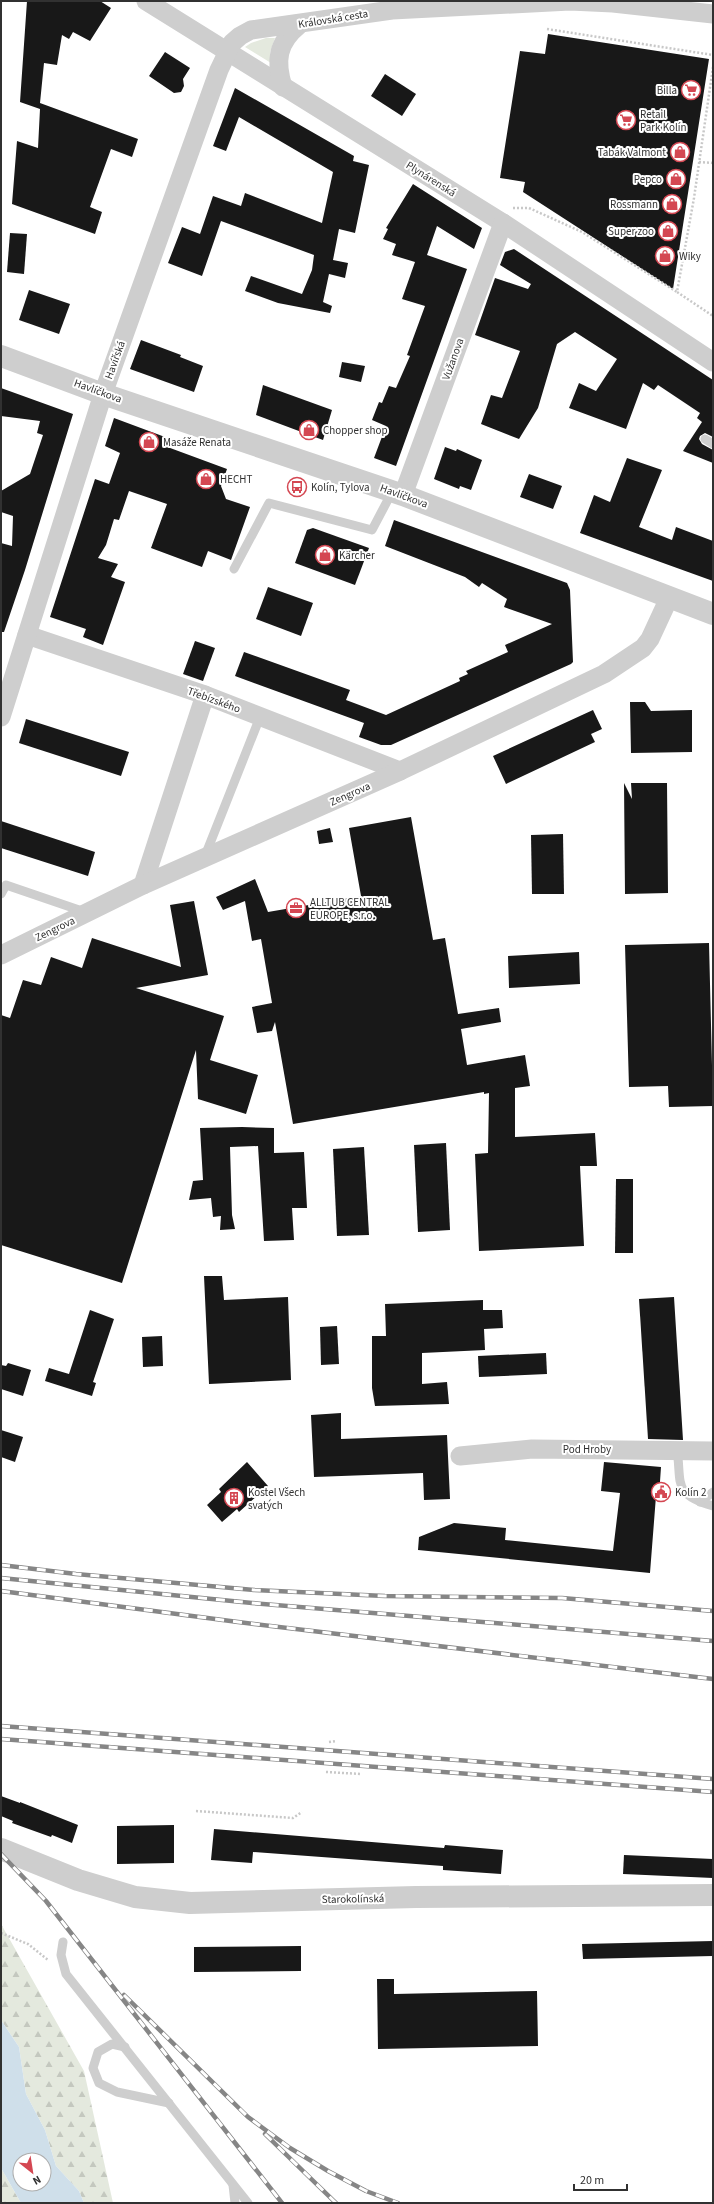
<svg xmlns="http://www.w3.org/2000/svg" width="714" height="2204" viewBox="0 0 714 2204" font-family="'Source Sans 3',sans-serif">
<style>
.grass{fill:#e4e9de}
.forest{fill:url(#forest-firs)}
.water{fill:#cfdfea;fill-rule:evenodd}
.building{fill:#181818}
.lines{fill:none;stroke-linecap:round;stroke-linejoin:round}
.path{stroke:#c8c8c8;stroke-width:2.5;stroke-dasharray:2 2;stroke-linecap:butt}
.service{stroke:#cecece;stroke-width:9}
.minor{stroke:#cecece;stroke-width:19}
.tertiary{stroke:#cecece;stroke-width:22}
.rail-casing{stroke:#868686;stroke-width:4.5}
.rail{stroke:#fff;stroke-width:3;stroke-dasharray:9;stroke-linecap:butt}
.labels{text-anchor:middle;dominant-baseline:central;stroke-width:4;stroke-linejoin:round;paint-order:stroke}
.street-label{font-size:11px;fill:#313131;stroke:#fff}
.poi-label{font-size:11px;fill:#313131;stroke:#fff;text-anchor:start}
</style>
<defs>
<pattern id="forest-firs" width="22" height="20" patternUnits="userSpaceOnUse"><rect width="22" height="20" fill="#e4e9de"/><path d="M5 1l3.5 6h-7zM16 11l3.5 6h-7z" fill="#c4c8bf"/></pattern>
</defs>
<rect width="100%" height="100%" fill="#fff"/>
<polygon class="grass" points="266,38 275,38 270,52 271,63 245,47 251,43"/>
<g class="forest">
<polygon points="1,1924 84,2071 113,2203 84,2203 79,2191 56,2166 45,2130 26,2094 19,2047 1,2020"/>
<polygon points="1,2168 21,2203 1,2203"/>
</g>
<path class="water" d="M1,2020l18,27 7,47 19,36 11,36 23,25 5,12h-63l-20,-35zM20,2160h24v24h-24z"/>
<g class="building">
<polygon points="27,1 100,1 111,8 90,41 73,32 69,39 62,35 57,65 44,63 40,103 138,139 132,157 111,149 90,207 102,212 95,234 12,204 17,141 38,148 40,109 20,102"/>
<polygon points="548,34 709,59 673,289 523,192 525,182 500,178 520,51 545,54"/>
<polygon points="165,52 190,68 183,79 184,86 181,92 174,93 149,76"/>
<polygon points="385,74 416,94 402,116 371,96"/>
<polygon points="235,88 354,156 353,161 369,165 355,233 339,229 333,260 348,263 345,278 329,274 323,302 332,306 330,313 278,303 245,291 251,276 302,294 312,270 314,255 221,221 202,276 168,263 182,227 200,234 213,196 241,206 245,193 322,223 333,172 239,117 226,151 213,146"/>
<polygon points="413,184 482,228 474,249 437,226 427,255 467,269 396,466 374,458 386,426 372,420 379,402 382,403 389,386 396,388 410,356 407,355 425,306 402,299 415,262 392,255 396,244 383,239 388,229 386,228"/>
<polygon points="10,233 27,234 24,274 7,272"/>
<polygon points="514,249 713,380 713,437 705,433 700,436 699,439 702,444 713,450 713,463 683,451 702,422 697,418 700,413 658,385 654,390 643,383 626,429 569,408 579,383 596,391 617,359 575,332 557,344 538,408 519,439 481,424 491,395 502,398 520,351 475,335 495,278 528,289 531,284 500,265 505,252"/>
<polygon points="29,290 70,304 59,334 19,320"/>
<polygon points="141,340 181,355 180,357 203,366 194,392 130,369"/>
<polygon points="342,362 365,366 361,382 339,377"/>
<polygon points="263,385 332,410 323,440 256,415"/>
<polygon points="1,388 73,414 25,570 4,632 1,632 1,543 12,546 13,516 1,512 1,491 30,474 43,435 37,433 40,421 1,416"/>
<polygon points="114,418 165,437 162,445 227,469 221,486 226,499 250,507 231,560 208,551 202,567 151,548 167,504 129,491 119,520 114,519 106,545 98,558 118,564 111,577 125,582 103,645 83,637 86,629 50,617 95,479 109,484 120,453 105,446"/>
<polygon points="445,447 456,451 457,449 482,460 471,490 460,486 459,489 434,479"/>
<polygon points="627,458 662,470 639,527 672,540 676,527 713,541 713,581 580,533 594,495 610,502"/>
<polygon points="529,474 562,486 553,509 520,497"/>
<polygon points="394,520 567,583 570,590 573,662 571,664 391,745 381,745 359,737 364,723 235,676 244,652 350,690 346,700 386,715 460,681 459,678 468,674 466,671 508,652 505,645 552,624 504,607 507,599 482,583 479,587 465,577 385,546"/>
<polygon points="313,528 369,548 355,585 295,563 307,530"/>
<polygon points="268,587 313,603 301,636 256,619"/>
<polygon points="195,641 215,648 203,681 183,674"/>
<polygon points="630,702 645,702 651,711 692,710 692,752 631,753"/>
<polygon points="593,710 602,729 591,734 595,742 506,784 493,756"/>
<polygon points="26,719 129,752 121,776 19,743"/>
<polygon points="624,783 632,799 631,783 667,783 668,893 625,894"/>
<polygon points="411,817 433,940 445,938 458,1014 499,1008 501,1022 461,1029 467,1065 525,1055 530,1086 515,1088 515,1137 595,1133 597,1166 580,1166 584,1246 479,1251 475,1154 488,1153 489,1093 484,1094 484,1092 293,1124 275,1022 272,1031 257,1033 252,1007 272,1003 261,939 252,941 245,901 223,910 216,897 255,879 268,912 361,896 349,828"/>
<polygon points="1,821 95,852 88,876 1,848"/>
<polygon points="330,828 333,842 319,844 317,831"/>
<polygon points="563,834 564,894 532,894 531,835"/>
<polygon points="194,901 208,975 136,988 224,1016 210,1060 258,1075 246,1114 198,1099 196,1050 122,1283 1,1245 1,1015 10,1018 23,980 41,985 51,957 82,968 92,938 181,967 170,905"/>
<polygon points="709,943 713,1106 669,1107 668,1086 629,1087 625,945"/>
<polygon points="579,952 580,984 509,988 508,956"/>
<polygon points="242,1127 274,1128 274,1153 304,1152 307,1208 292,1208 294,1240 264,1241 258,1146 230,1147 232,1215 235,1229 220,1230 221,1216 213,1217 211,1198 189,1200 193,1181 203,1180 200,1128"/>
<polygon points="446,1143 450,1230 418,1232 414,1145"/>
<polygon points="364,1147 369,1235 337,1236 333,1149"/>
<polygon points="616,1179 633,1179 633,1253 615,1253"/>
<polygon points="204,1276 222,1276 224,1300 288,1297 291,1380 209,1384"/>
<polygon points="674,1297 683,1440 648,1439 639,1299"/>
<polygon points="483,1300 483,1310 502,1310 503,1328 484,1329 485,1350 422,1353 422,1384 447,1382 449,1404 375,1406 372,1388 372,1336 386,1336 385,1304"/>
<polygon points="90,1310 114,1319 93,1382 96,1383 92,1396 45,1381 49,1368 69,1374"/>
<polygon points="337,1326 339,1364 321,1365 320,1327"/>
<polygon points="162,1336 163,1366 143,1367 142,1337"/>
<polygon points="546,1353 547,1374 479,1377 478,1356"/>
<polygon points="8,1363 31,1370 23,1396 1,1389 1,1365 6,1366"/>
<polygon points="341,1413 341,1439 447,1435 450,1499 424,1500 423,1473 314,1477 311,1415"/>
<polygon points="1,1430 23,1437 15,1462 1,1457"/>
<polygon points="247,1462 268,1486 239,1512 237,1509 222,1522 207,1505 221,1492 219,1489"/>
<polygon points="604,1462 661,1467 659,1496 656,1496 650,1573 418,1550 419,1537 454,1523 506,1528 505,1540 613,1551 620,1493 601,1491"/>
<polygon points="1,1796 20,1803 20,1802 78,1825 72,1843 52,1835 51,1837 12,1823 13,1821 1,1816"/>
<polygon points="174,1825 174,1863 117,1864 117,1826"/>
<polygon points="214,1829 444,1848 445,1845 503,1850 501,1874 443,1870 443,1866 253,1852 252,1863 211,1860"/>
<polygon points="624,1855 713,1859 713,1878 623,1874"/>
<polygon points="713,1941 713,1956 583,1959 582,1944"/>
<polygon points="301,1946 301,1971 194,1972 194,1947"/>
<polygon points="377,1979 394,1979 394,1994 537,1991 538,2046 378,2049"/>
</g>
<g class="lines">
<g class="path">
<polyline points="547,29 713,55"/>
<polyline points="713,67 694,198 677,292 713,316"/>
<polyline points="699,162 713,163"/>
<polyline points="513,208 529,208 582,232 677,292"/>
<polyline points="329,1742 336,1741"/>
<polyline points="326,1772 361,1774"/>
<polyline points="196,1811 293,1818 302,1812"/>
<polyline points="1,1933 28,1944 48,1960"/>
</g>
<g class="service">
<polyline points="705,439 713,444"/>
<polyline points="234,569 269,503 372,530 392,492"/>
<polyline points="205,856 260,717"/>
<polyline points="1,894 6,885 85,912"/>
<path d="M677,1449c5,35 -5,45 36,57"/>
<polyline points="700,1502 713,1492"/>
<polyline points="63,1942 61,1955 66,1974 248,2203"/>
<polyline points="125,2047 112,2044 98,2052 93,2068 99,2083 117,2092 169,2103"/>
<polyline points="233,2185 235,2203"/>
</g>
<g class="minor">
<polyline points="146,1 503,223 713,362"/>
<path d="M283,87c-8,-26 -6,-44 16,-62"/>
<polyline points="403,495 503,223"/>
<polyline points="27,635 205,695 400,771"/>
<polyline points="1,717 103,394 219,70 232,43 240,36 251,30 392,10 570,1 613,3 713,14"/>
<polyline points="143,885 205,695"/>
<polyline points="1,955 143,885 400,771 604,674 643,648 650,639 669,598"/>
<polyline points="460,1456 532,1449 713,1451"/>
</g>
<g class="tertiary">
<polyline points="1,356 103,394 403,495 713,614"/>
<polyline points="1,1849 78,1880 135,1897 190,1903 416,1897 713,1895"/>
</g>
<defs>
<g id="rail">
<polyline points="1,1565 76,1574 254,1590 385,1596 562,1598 713,1611"/>
<polyline points="1,1578 252,1603 713,1641"/>
<polyline points="1,1591 238,1622 713,1679"/>
<polyline points="1,1726 713,1779"/>
<polyline points="1,1739 713,1792"/>
<polyline points="1,1854 46,1901 282,2203"/>
<polyline points="124,1995 248,2117 290,2148 328,2171 366,2191 398,2203"/>
<polyline points="265,2134 336,2203"/>
</g>
</defs>
<use href="#rail" class="rail-casing"/>
<use href="#rail" class="rail"/>
</g>
<defs>
<symbol id="supermarket-ring" viewBox="-11 -11 22 22"><circle r="9.5" fill="#fff" stroke="#d44752" stroke-width="1.5"/><path d="M-6-5.5h2.5l.6 2H6L4.5 2H-2.5L-4.4-4H-6ZM-1.5 3.2a1.3 1.3 0 1 0 .1 0ZM3 3.2a1.3 1.3 0 1 0 .1 0Z" fill="#d44752"/></symbol>
<symbol id="shop-ring" viewBox="-11 -11 22 22"><circle r="9.5" fill="#fff" stroke="#d44752" stroke-width="1.5"/><path d="M-5-2.5h2.3a2.7 3.5 0 0 1 5.4 0H5L5.5 6h-11ZM-1.5-2.5h3a1.5 2.3 0 0 0-3 0Z" fill="#d44752"/></symbol>
<symbol id="bus-ring" viewBox="-11 -11 22 22"><circle r="9.5" fill="#fff" stroke="#d44752" stroke-width="1.5"/><path d="M-5-6H5V4H4V6H2V4H-2V6H-4V4H-5ZM-3.5-4V0h7V-4ZM-3.5 1.2v1.5H-2V1.2ZM2 1.2v1.5H3.5V1.2Z" fill="#d44752"/></symbol>
<symbol id="office-ring" viewBox="-11 -11 22 22"><circle r="9.5" fill="#fff" stroke="#d44752" stroke-width="1.5"/><path d="M-6-3h4V-5.5h4V-3h4V5H-6ZM-1-4.5V-3h2v-1.5ZM-6 0V1H6V0Z" fill="#d44752"/></symbol>
<symbol id="civic-ring" viewBox="-11 -11 22 22"><circle r="9.5" fill="#fff" stroke="#d44752" stroke-width="1.5"/><path d="M-.6-6.5H3V-4.5H.6V-3L4-1V1h2V6H-6V1h2V-1L-.6-3ZM-1.2 2.5V6h2.4V2.5Z" fill="#d44752"/></symbol>
<symbol id="building-ring" viewBox="-11 -11 22 22"><circle r="9.5" fill="#fff" stroke="#d44752" stroke-width="1.5"/><path d="M-4-6H4V6H1V3H-1V6H-4ZM-2.5-4.3h1.7v1.8h-1.7ZM.8-4.3h1.7v1.8H.8ZM-2.5-1h1.7V.8h-1.7ZM.8-1h1.7V.8H.8Z" fill="#d44752"/></symbol>
</defs>
<g fill-rule="evenodd">
<use href="#supermarket-ring" x="680" y="79" width="22" height="22"/>
<use href="#supermarket-ring" x="615" y="109" width="22" height="22"/>
<use href="#shop-ring" x="669" y="141" width="22" height="22"/>
<use href="#shop-ring" x="665" y="168" width="22" height="22"/>
<use href="#shop-ring" x="661" y="193" width="22" height="22"/>
<use href="#shop-ring" x="657" y="220" width="22" height="22"/>
<use href="#shop-ring" x="654" y="245" width="22" height="22"/>
<use href="#shop-ring" x="298" y="419" width="22" height="22"/>
<use href="#shop-ring" x="138" y="431" width="22" height="22"/>
<use href="#shop-ring" x="195" y="468" width="22" height="22"/>
<use href="#bus-ring" x="286" y="476" width="22" height="22"/>
<use href="#shop-ring" x="314" y="544" width="22" height="22"/>
<use href="#office-ring" x="285" y="897" width="22" height="22"/>
<use href="#civic-ring" x="650" y="1481" width="22" height="22"/>
<use href="#building-ring" x="223" y="1487" width="22" height="22"/>
</g>
<g class="labels">
<g class="street-label">
<text transform="translate(333 19) rotate(-9)">Královská cesta</text>
<text transform="translate(431 179) rotate(32)">Plynárenská</text>
<text transform="translate(453 359) rotate(-70)">Vužanova</text>
<text transform="translate(115 360) rotate(-70)">Havířská</text>
<text transform="translate(98 391) rotate(20)">Havlíčkova</text>
<text transform="translate(404 496) rotate(20)">Havlíčkova</text>
<text transform="translate(214 700) rotate(20)">Třebízského</text>
<text transform="translate(350 794) rotate(-24)">Zengrova</text>
<text transform="translate(55 929) rotate(-26)">Zengrova</text>
<text x="587" y="1449">Pod Hroby</text>
<text transform="translate(353 1899) rotate(-1)">Starokolínská</text>
</g>
<g class="poi-label">
<text x="677" y="90" text-anchor="end">Billa</text>
<text x="640" y="114">Retail<tspan x="640" dy="13">Park Kolín</tspan></text>
<text x="666" y="152" text-anchor="end">Tabák Valmont</text>
<text x="662" y="179" text-anchor="end">Pepco</text>
<text x="658" y="204" text-anchor="end">Rossmann</text>
<text x="654" y="231" text-anchor="end">Super zoo</text>
<text x="679" y="256">Wiky</text>
<text x="323" y="430">Chopper shop</text>
<text x="163" y="442">Masáže Renata</text>
<text x="220" y="479">HECHT</text>
<text x="311" y="487">Kolín, Tylova</text>
<text x="339" y="555">Kärcher</text>
<text x="310" y="902">ALLTUB CENTRAL<tspan x="310" dy="13">EUROPE, s.r.o.</tspan></text>
<text x="248" y="1492">Kostel Všech<tspan x="248" dy="13">svatých</tspan></text>
<text x="675" y="1492">Kolín 2</text>
</g>
</g>
<rect width="714" height="2204" fill="none" stroke="#313131" stroke-width="4"/>
<g transform="translate(32 2172) rotate(150)"><circle r="19" fill="#ffffff" stroke="#adadad"/>
<path d="M0-3L7 15L0 10L-7 15Z" fill="#d44752"/>
<text y="-6" font-size="11" font-weight="bold" text-anchor="middle" fill="#313131">N</text>
</g>
<path d="M574 2184v6h53v-6" fill="none" stroke="#313131" stroke-width="2"/>
<text x="580" y="2184" font-size="12" fill="#313131" stroke="#ffffff" stroke-width="3" paint-order="stroke">20 m</text>
</svg>
